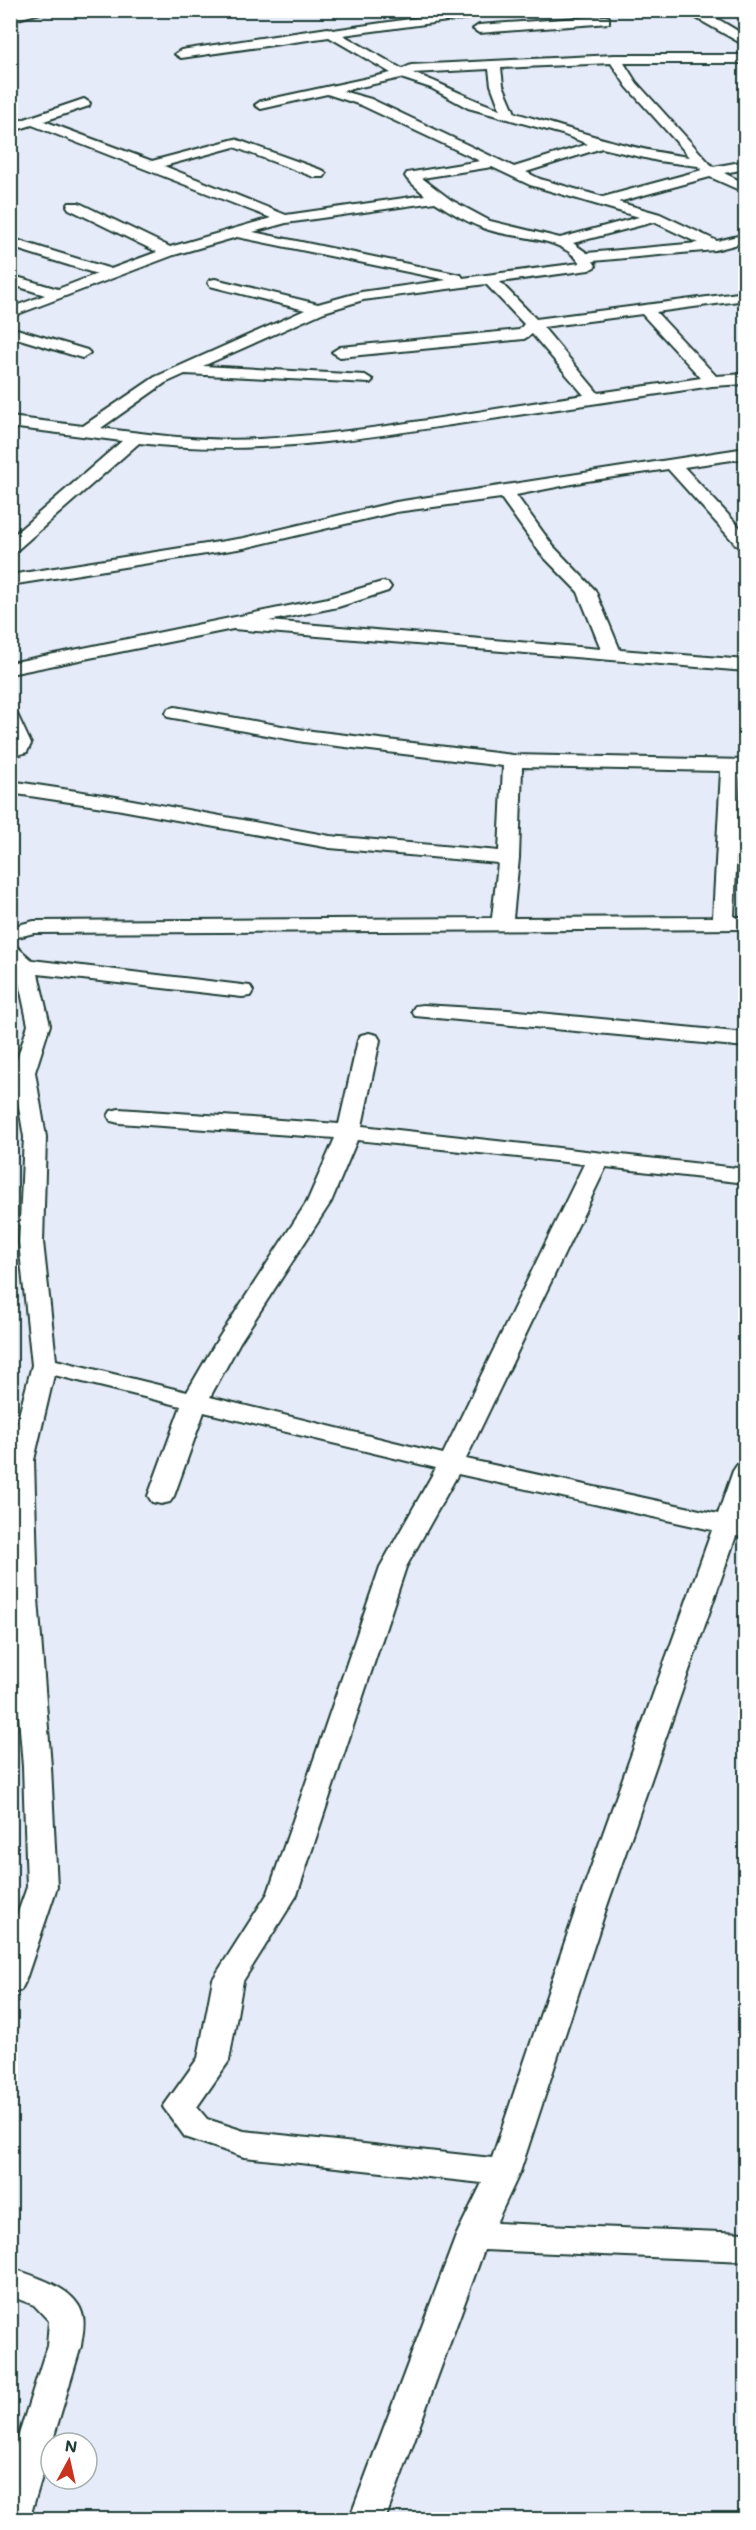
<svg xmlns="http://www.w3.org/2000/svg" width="756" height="2530" viewBox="0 0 756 2530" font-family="Mali,sans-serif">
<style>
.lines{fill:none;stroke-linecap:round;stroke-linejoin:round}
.minor-casing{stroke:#1f3d34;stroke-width:4}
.minor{fill:#fff;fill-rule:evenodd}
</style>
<rect width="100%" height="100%" fill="#e6ebf9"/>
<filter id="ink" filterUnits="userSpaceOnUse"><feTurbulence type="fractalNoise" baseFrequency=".0167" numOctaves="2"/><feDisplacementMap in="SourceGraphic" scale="12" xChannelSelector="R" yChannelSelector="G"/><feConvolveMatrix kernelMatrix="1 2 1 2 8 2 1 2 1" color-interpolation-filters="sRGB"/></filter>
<g filter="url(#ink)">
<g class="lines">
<defs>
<g id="minor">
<polygon points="25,10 52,10 10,21 10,13"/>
<path d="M682,10c26,0 42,13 64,26v10z"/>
<path d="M466,11l6,4 -2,3 -127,17 59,34 9,-4 204,-10h131v8h-122l12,19 77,85 33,-6v8l-22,4 22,11v9l-36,-16 -92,25 42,12 57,27 29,-7v8l-31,8 -122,11 3,5 -7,4 -89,12 36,37 210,-27v8l-90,12 60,64 30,-2v10l-34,2c-87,13 -174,26 -261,39 -106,16 -204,31 -312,18l-123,108 -6,1v-14l112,-97 -112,-14v-10l73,9 72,-49 150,-67 -95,-24 -2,-3 2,-3 5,-1 103,25 43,-12 86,-12 -210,-43 -63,18 -164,62v-9l35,-13 -35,-11v-9l48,14 39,-15 -87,-27v-9l101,31 46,-17 -88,-43 -2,-3 2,-3h10l91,44 101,-29 -239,-93 -22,7v-8l74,-25 6,4 -1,3 -45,15 108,40 83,-22 89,32 2,3 -2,3h-10l-80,-30 -70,19 122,49 139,-20 -18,-16 -2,-3 2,-3 73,-12 -119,-56 -34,-11 -66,15 -6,-4 6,-4 130,-28 -62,-36 -148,21 -6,-4 6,-4 147,-22 5,2zM611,63l16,24 63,70c-61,-7 -117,-28 -175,-44l-12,-28 -2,-17zM489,69l2,16 9,24c-30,-9 -57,-26 -88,-36zM401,78l30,10 37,20 94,26 26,10 -74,23 -143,-68 -29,-8zM602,148l56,13 40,5 4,4 -99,27 -63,-18 -14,-7zM492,167l38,18 109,32 -79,21 -70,-17 -39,-21 -29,-22zM435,202c17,11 35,22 54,28 27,9 73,6 91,33l-117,15 -2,-3 -208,-43 33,-9zM654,222l44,21 -111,10 -14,-10zM486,284l38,40 -5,6 -179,17 -8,5 8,5 184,-18 8,-5 52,61c-108,16 -216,38 -325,44 -53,3 -105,-4 -158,-11l64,-45 20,-9 185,9 3,-3 -8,-5 -162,-9 121,-54 39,-12zM642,314l59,64 -103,15 -55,-66z"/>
<polygon points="605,16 609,17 609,23 479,33 473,29 479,25"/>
<polygon points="10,327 87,350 90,353 82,358 10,336"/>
<polygon points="746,448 746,458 684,467 746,534 746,550 740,549 668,469 587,481 516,495 553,546 595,590 620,650 746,660 746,671 233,629 10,674 10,663 328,598 382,582 388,583 391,587 388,591 338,607 269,621 601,649 578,592 541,554 501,498 396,512 244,548 10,585 10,575 244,538 396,502"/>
<path d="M175,707l129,23 209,25 233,5v12h-6l-6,145h12v12l-712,4 -24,6v-12l24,-6 458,-3 6,-55 -168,-15 -214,-39 -106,-16v-12l106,16 214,39 169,15 4,-85 -199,-24 -136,-25 -2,-4 2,-4zM522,767l199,4 -8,146 -200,1 6,-60z"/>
<polygon points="10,713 17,714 31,744 27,752 10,757 10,745 13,744"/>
<path d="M10,945l7,2 15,13 210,25 8,1 3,5 -3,5 -8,1 -204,-23 12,51 -15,47 11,65 -3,105 13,118 131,32 29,-50 91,-140 28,-64 -216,-15 -8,-2 -3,-5 3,-5 8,-2 220,15 19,-84 3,-5 8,-2 8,2 3,5 -18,86 384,43v14l-140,-16 -140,292 252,55 15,-43 4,-6 9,-2v47l-4,10h4v18l-10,-2 -129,370 -87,266 -24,51 250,10v28l-262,-11 -99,270h-36l107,-284 26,-53 -238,-26 -59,-20 -22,-30 35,-49 15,-79 55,-86 112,-326 56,-99 -232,-56 -30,84 -4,6 -9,2 -9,-2 -4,-6 33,-90 -127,-31 -20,85 4,139 13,168 6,120 -32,95 -4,8 -11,4v-59l17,-48 -4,-120 -13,-167v-150l22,-85 -13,-123 5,-105 -11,-65 15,-47 -12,-57 -6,-5zM357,1140l227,24 -141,290 -233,-57 30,-55 91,-140zM458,1474l254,56 -135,376 -85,252 -248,-27 -37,-12 -10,-12 32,-46 14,-80 54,-86 109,-328z"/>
<polygon points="423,1005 508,1010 746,1033 746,1047 415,1016 412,1011 415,1006"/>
<path d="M10,2268c24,8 68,20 73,49 2,9 -1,20 -2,29l-52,174h-19v-57l37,-117 2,-25 -15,-16 -24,-9z"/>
</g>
</defs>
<use href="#minor" class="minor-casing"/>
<use href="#minor" class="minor"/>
</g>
</g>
<rect width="756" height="2530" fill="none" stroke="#fff" stroke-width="36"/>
<rect x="18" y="18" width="720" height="2494" fill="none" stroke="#1f3d34" stroke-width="2" filter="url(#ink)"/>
<g transform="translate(69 2461) rotate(8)"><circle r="28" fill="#ffffff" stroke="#a5b1ae" stroke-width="1.5"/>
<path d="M0-4.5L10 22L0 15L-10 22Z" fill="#c8321e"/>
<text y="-9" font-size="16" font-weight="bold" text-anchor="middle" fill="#1f3d34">N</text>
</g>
</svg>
